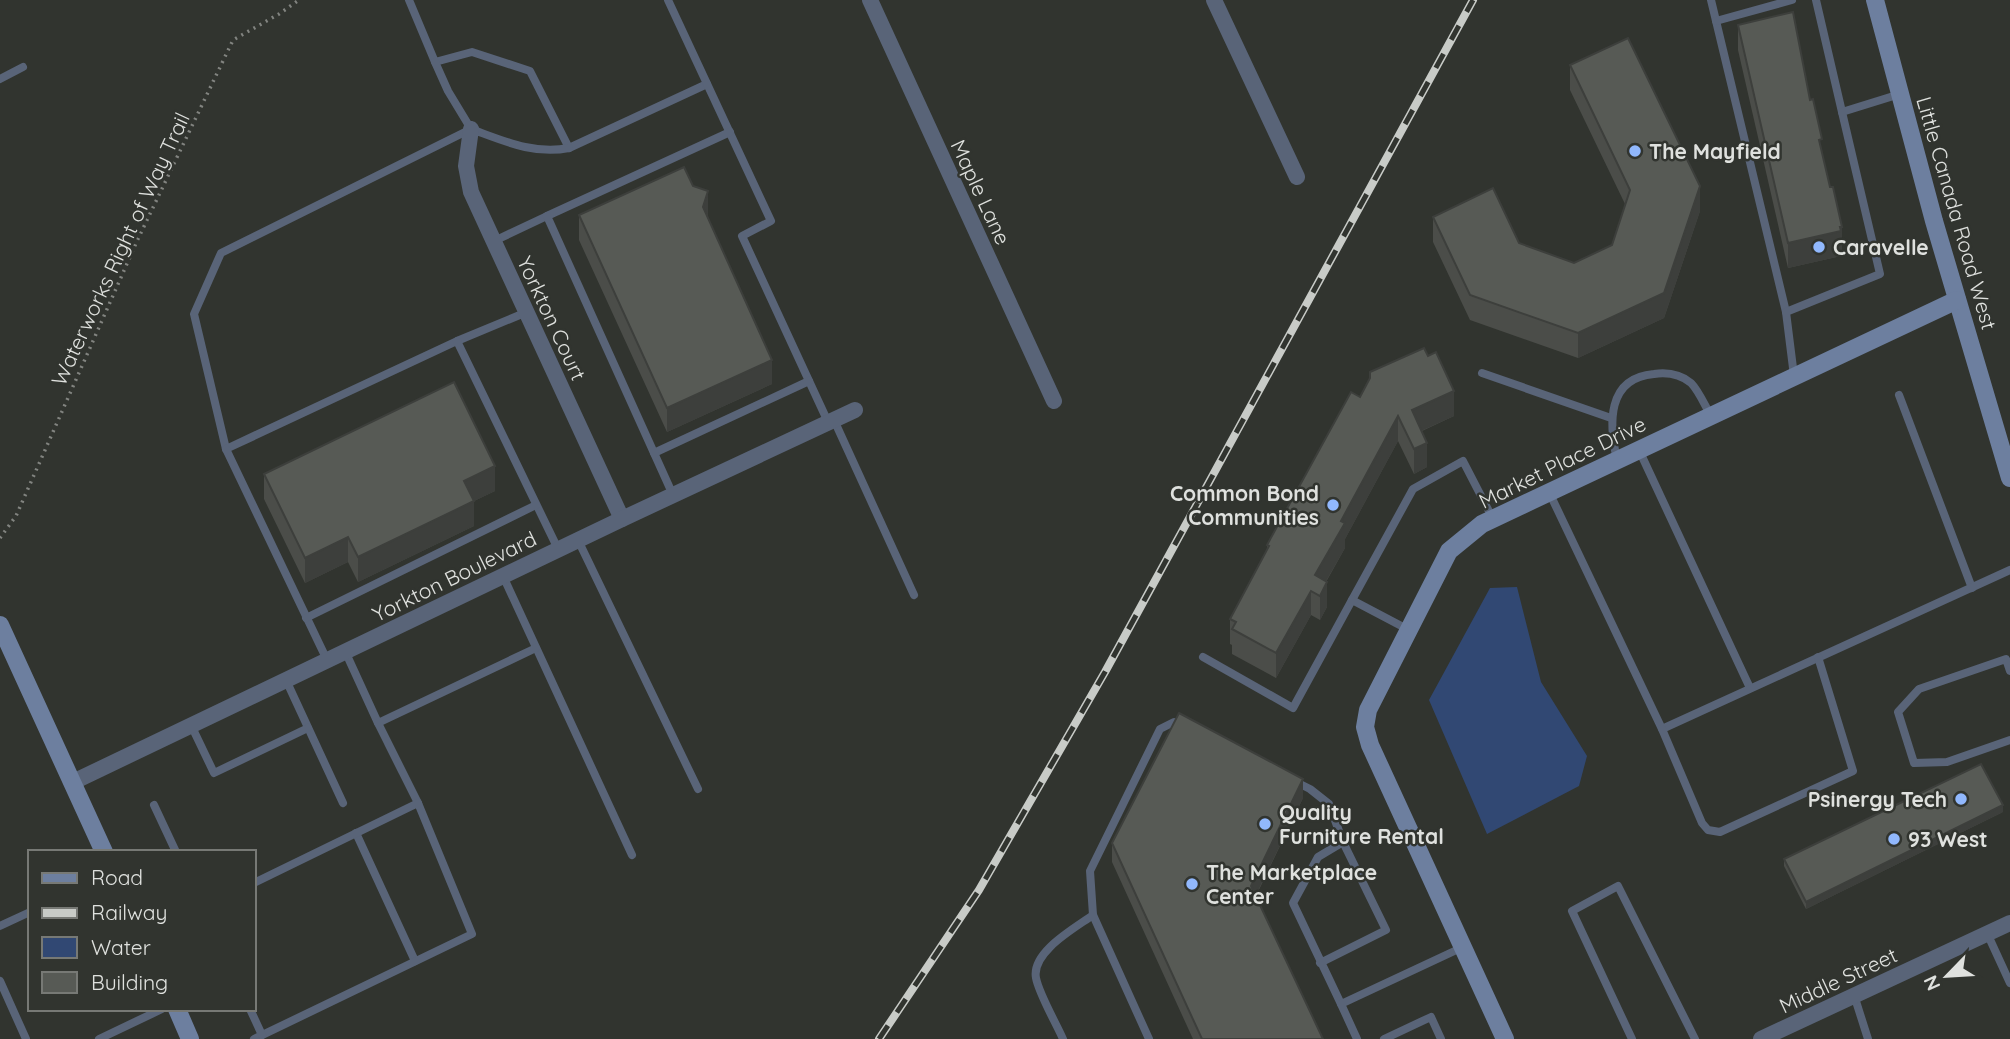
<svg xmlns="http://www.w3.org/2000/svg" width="2010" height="1039" viewBox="0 0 2010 1039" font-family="Quicksand,sans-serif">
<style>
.water{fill:#314873}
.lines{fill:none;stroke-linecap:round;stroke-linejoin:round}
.path{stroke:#828480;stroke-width:3.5;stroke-dasharray:2 5;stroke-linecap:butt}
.lane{stroke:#596478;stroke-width:8}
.street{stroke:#596478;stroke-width:16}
.secondary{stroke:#6d7f9f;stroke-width:18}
.rail-casing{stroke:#c8cbc7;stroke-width:8}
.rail{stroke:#31342f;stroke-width:5;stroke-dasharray:16;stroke-linecap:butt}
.wall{fill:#4b4d49}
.shaded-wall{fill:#3d3f3c}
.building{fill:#575a55;stroke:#3d3f3c;stroke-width:2}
.poi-dot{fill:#91b8fd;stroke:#31342f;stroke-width:2.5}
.labels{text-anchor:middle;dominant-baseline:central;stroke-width:5;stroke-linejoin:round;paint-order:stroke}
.poi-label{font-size:21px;font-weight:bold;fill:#dfe1de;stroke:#31342f;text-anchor:start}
.street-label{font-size:21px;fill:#dfe1de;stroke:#31342f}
</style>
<rect width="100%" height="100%" fill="#31342f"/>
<polygon class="water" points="1517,587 1541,682 1587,756 1579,786 1487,834 1429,700 1490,588"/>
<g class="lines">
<polyline class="path" points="0,538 16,516 137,241 233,40 279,14 299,0"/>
<g class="lane">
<polyline points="409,0 435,62 472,52 530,71 569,148 707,84"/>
<polyline points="668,0 771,221 742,236 828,422"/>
<polyline points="1711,0 1786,312"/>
<polyline points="1816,0 1842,112"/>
<polyline points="1716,21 1792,0"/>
<path d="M435,62l13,29 23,38c33,12 63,26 98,19"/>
<polyline points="0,79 23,67"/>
<polyline points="471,129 221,253 194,314 226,449 457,341 527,312"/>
<polyline points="494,241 547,216"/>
<polyline points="457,341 558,549"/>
<polyline points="1482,373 1611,418"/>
<polyline points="1794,376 1786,312 1880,274 1842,112 1900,94"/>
<polyline points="1899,395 1972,588"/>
<polyline points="834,420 914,595"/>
<polyline points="226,449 327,660"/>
<polyline points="1639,450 1750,688"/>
<polyline points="654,453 809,381"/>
<path d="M1617,460c-8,-35 -11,-82 37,-86 14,-2 26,0 37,9 8,8 14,23 20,33"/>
<polyline points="1549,492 1662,729 2010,570"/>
<polyline points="673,495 547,216 730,132"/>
<polyline points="578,540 698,789"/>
<polyline points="503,576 632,855"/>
<polyline points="1352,600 1413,489 1463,461 1493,519"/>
<polyline points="306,618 536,505"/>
<polyline points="345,651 378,723 536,648"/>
<polyline points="1203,657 1293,708 1352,600 1409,630"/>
<polyline points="2010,671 2006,659 1919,689 1898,712 1914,763 1947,762 2010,740"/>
<polyline points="286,680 343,803"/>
<polyline points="378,723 418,803"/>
<polyline points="191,725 214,773 308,728"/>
<polyline points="1662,729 1702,823 1708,830 1720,832 1853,771 1818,657"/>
<polyline points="1296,782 1310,789 1329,804 1343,842"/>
<polyline points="154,805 176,852"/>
<polyline points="356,833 415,961"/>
<polyline points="254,883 418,803 472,934 254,1039"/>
<polyline points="0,926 30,912"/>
<polyline points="1987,933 2010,983"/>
<polyline points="1320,963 1386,930 1343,842 1318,857 1293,903 1341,1004"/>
<polyline points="0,981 26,1039"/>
<polyline points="1854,995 1868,1039"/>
<polyline points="250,1009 262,1035"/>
<polyline points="99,1039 162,1009"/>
<path d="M1063,1039c-7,-16 -24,-45 -27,-61 -5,-26 39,-50 57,-63"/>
<polyline points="1149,1039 1093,915 1090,871 1160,729 1174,722 1183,727"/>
<polyline points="1357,1039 1341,1004 1463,947"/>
<polyline points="1384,1039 1431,1017 1441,1039"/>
<polyline points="1632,1039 1572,911 1618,886 1695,1039"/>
</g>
<g class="street">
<polyline points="870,0 1054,401"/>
<polyline points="1214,0 1297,177"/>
<polyline points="471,129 466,166 471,192 622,519"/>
<polyline points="73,782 622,519 855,410"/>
<polyline points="1761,1039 2010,923"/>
</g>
<g class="secondary">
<polyline points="1875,0 1934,221 2010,478"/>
<polyline points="0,625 104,852"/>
<polyline points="177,1009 190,1039"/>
<polyline points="1505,1039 1370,745 1365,727 1368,710 1449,551 1482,524 1957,300"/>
</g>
<defs>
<polyline id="rail" points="879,1039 979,890 1105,672 1473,0"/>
</defs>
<use href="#rail" class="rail-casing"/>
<use href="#rail" class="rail"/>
</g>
<g class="wall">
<polygon points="1738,25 1822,151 1842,252 1841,252 1841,256 1788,268 1738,50"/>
<polygon points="1570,65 1700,211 1664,318 1578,358 1470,320 1433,242 1433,217 1519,243 1574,263 1612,245 1625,204 1570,90"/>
<polygon points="693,186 708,216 708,218 772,384 667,432 579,240 579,215"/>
<polygon points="1360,397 1454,416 1422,431 1427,467 1414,474 1398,441 1345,539 1345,548 1326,582 1327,607 1320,620 1311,615 1276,678 1232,654 1232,645 1230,644 1230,619 1267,550 1267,545"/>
<polygon points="264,474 495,491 474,501 474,526 358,582 348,562 305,583 264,499"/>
<polygon points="1303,798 1256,896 1323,1039 1193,1039 1112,862 1112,843"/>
<polygon points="2003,812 1806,909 1784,866 1784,859"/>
</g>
<g class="shaded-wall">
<polygon points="1700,186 1700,211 1664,318 1578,358 1578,333"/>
<polygon points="708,191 708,216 703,232 703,207"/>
<polygon points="1842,227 1842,252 1841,252 1841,256 1788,268 1788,243"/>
<polygon points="772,360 772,384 667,432 667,408"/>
<polygon points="1454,391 1454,416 1412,435 1412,410"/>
<polygon points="1398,416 1398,441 1345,539 1345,548 1318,595 1315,575 1341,521"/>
<polygon points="1427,443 1427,467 1414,474 1414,449"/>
<polygon points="495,466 495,491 474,501 474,526 358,582 358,557 464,481"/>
<polygon points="348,537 348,562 305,583 305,558"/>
<polygon points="1327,582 1327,607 1320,620 1320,596"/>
<polygon points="1311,591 1311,615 1276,678 1276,653"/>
<polygon points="1303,779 1303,798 1251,905 1251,886"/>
<polygon points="2003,805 2003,812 1806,909 1806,902"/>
</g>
<g class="building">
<polygon points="1793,12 1810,100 1813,99 1822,139 1819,140 1830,187 1833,187 1842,227 1840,227 1841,231 1788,243 1738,25"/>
<polygon points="1628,38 1700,186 1664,293 1578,333 1470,295 1433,217 1493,188 1519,243 1574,263 1612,245 1630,190 1570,65"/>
<polygon points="684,167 693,186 708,191 703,207 772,360 667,408 579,215"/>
<polygon points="1424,348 1428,356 1436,352 1454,391 1412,410 1427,443 1414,449 1398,416 1341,521 1345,523 1315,575 1327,582 1320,596 1311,591 1276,653 1232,629 1236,622 1230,619 1269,546 1267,545 1351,392 1360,397 1370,378 1370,372"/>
<polygon points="454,382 495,466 464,481 474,501 358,557 348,537 305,558 264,474"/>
<polygon points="1179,713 1303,779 1251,886 1323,1039 1202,1039 1112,843"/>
<polygon points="1981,764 2003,805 1806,902 1784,859"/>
</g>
<g class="poi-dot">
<circle cx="1635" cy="151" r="7"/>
<circle cx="1819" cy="247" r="7"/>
<circle cx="1333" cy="505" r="7"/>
<circle cx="1961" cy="799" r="7"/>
<circle cx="1265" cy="824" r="7"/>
<circle cx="1894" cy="839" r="7"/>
<circle cx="1192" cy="884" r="7"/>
</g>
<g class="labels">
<g class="poi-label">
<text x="1649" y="151">The Mayfield</text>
<text x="1833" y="247">Caravelle</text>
<text x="1319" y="493" text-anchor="end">Common Bond<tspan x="1319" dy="24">Communities</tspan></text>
<text x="1947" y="799" text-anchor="end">Psinergy Tech</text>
<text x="1279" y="812">Quality<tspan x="1279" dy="24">Furniture Rental</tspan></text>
<text x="1908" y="839">93 West</text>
<text x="1206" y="872">The Marketplace<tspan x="1206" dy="24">Center</tspan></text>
</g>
<g class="street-label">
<text transform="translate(981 192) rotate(65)">Maple Lane</text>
<text transform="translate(1957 213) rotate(74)">Little Canada Road West</text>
<text transform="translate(120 249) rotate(-65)">Waterworks Right of Way Trail</text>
<text transform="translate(552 318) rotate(65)">Yorkton Court</text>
<text transform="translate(1562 462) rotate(-26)">Market Place Drive</text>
<text transform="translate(454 576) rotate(-26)">Yorkton Boulevard</text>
<text transform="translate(1838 980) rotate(-25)">Middle Street</text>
</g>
</g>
<rect x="28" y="850" width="228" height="161" fill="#31342f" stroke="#777975" stroke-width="2"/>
<rect x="42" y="873" width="35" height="10" fill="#6d7f9f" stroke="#777975" stroke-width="2"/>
<text x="91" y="885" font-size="21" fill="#dfe1de">Road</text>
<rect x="42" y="908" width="35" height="10" fill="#c8cbc7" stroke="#777975" stroke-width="2"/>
<text x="91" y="920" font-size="21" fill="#dfe1de">Railway</text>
<rect x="42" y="937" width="35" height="21" fill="#314873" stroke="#777975" stroke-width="2"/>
<text x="91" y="955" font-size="21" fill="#dfe1de">Water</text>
<rect x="42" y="972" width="35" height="21" fill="#575a55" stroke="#777975" stroke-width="2"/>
<text x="91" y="990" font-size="21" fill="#dfe1de">Building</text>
<g transform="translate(1947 976) rotate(245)" stroke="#31342f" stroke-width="5" paint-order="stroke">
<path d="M0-5L12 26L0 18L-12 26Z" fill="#dfe1de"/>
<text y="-10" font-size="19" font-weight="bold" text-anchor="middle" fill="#dfe1de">N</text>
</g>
</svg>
